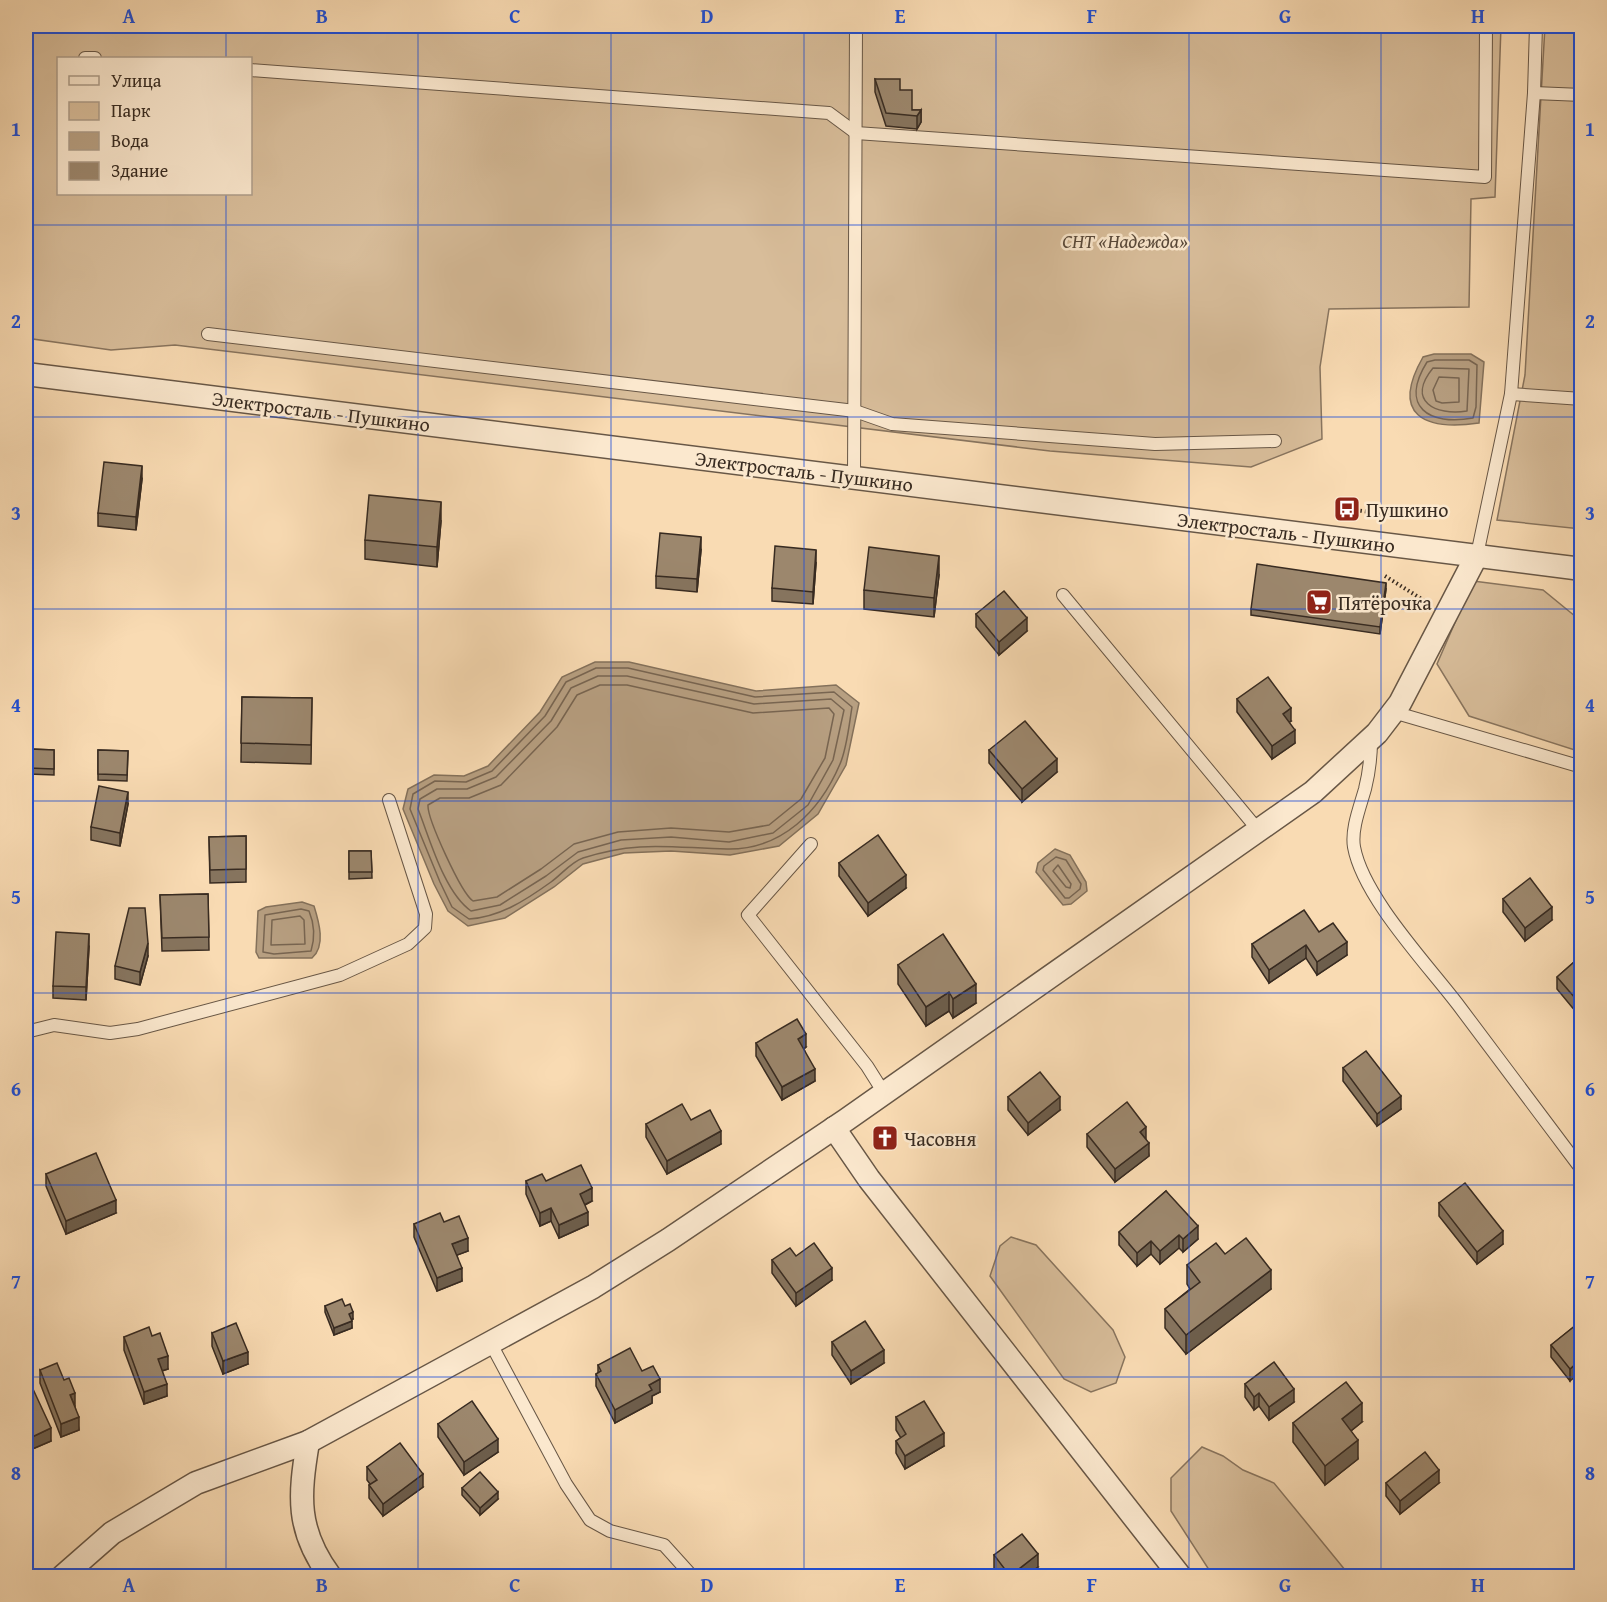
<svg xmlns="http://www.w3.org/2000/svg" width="1607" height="1602" viewBox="0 0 1607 1602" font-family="'Gentium Book Plus',serif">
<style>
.green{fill:#d8bd9a;stroke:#88745e;stroke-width:1.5;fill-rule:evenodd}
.water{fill:#b79f81;stroke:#84715b;stroke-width:1.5}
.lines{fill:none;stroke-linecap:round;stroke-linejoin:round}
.shore{stroke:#786551;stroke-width:1.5}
.lane-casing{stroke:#685746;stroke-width:14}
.street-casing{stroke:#685746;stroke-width:25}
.path{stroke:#382b21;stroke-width:4;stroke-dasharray:1.5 3;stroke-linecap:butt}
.lane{stroke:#fbe8ce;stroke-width:12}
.street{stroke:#fbe8ce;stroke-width:22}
.wall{fill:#86745e;stroke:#382b21;stroke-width:1.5}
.shaded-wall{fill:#6d5e4c;stroke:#382b21;stroke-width:1.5}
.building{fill:#9c876d;stroke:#382b21;stroke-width:1.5}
.grid{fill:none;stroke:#1d4ed8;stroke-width:1.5;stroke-opacity:0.55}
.labels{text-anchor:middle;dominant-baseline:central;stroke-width:5;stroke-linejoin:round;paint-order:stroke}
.park-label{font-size:20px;font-style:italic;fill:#584839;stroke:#fbe8ce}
.street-label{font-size:20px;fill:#382b21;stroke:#fbe8ce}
.poi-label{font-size:20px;fill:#382b21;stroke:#fbe8ce;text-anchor:start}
.neatline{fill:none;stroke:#1d4ed8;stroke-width:2}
.grid-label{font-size:20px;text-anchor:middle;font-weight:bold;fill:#1d4ed8}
</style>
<rect width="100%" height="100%" fill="#f9dbb3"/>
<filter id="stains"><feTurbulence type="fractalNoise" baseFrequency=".00333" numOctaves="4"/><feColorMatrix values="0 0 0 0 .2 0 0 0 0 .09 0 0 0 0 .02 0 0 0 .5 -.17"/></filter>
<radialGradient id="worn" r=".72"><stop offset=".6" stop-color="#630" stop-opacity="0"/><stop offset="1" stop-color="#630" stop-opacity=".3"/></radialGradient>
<g class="green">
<path d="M26,26h1475l-6,171 -24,2 -2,108 -140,2 -9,58 2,72 -71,28 -201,-16 -875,-106 -64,5 -85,-12zM58,58h192v136h-192z"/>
<polygon points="1545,26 1581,26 1581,529 1497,520 1525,375"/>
<polygon points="1473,581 1543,590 1581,621 1581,752 1469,716 1437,664"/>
<polygon points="1011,1237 1036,1245 1113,1330 1125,1357 1116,1383 1091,1392 1064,1379 990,1276 1000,1246"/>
<polygon points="1202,1447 1223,1456 1243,1470 1274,1483 1350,1576 1213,1576 1171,1511 1171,1478"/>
</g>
<g class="water">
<path d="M1434,354h37l13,8 -5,61c-55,8 -89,-8 -56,-66z"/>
<polygon points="595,662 629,662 756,691 836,685 859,703 846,765 818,814 779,846 730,855 671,851 624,853 583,864 554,887 505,918 468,926 448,911 434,884 403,809 408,789 434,775 464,776 488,766 540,712 562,677"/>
<polygon points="1055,849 1070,855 1086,882 1087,891 1071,904 1063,905 1036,872 1038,863"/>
<path d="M302,902l12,4c5,16 12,40 -2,52h-53l-3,-6 2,-41 8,-4z"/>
</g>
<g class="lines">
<g class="shore">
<path d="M1435,360h34l8,5 -1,42 -3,11c-44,8 -74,-11 -46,-56z"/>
<path d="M1433,368l36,1 -2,42c-32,5 -61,-10 -34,-43z"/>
<polygon points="1439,377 1459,378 1459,402 1442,403 1436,401 1433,390"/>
<path d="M596,668h32l127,29 79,-5 18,15c-3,18 -5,41 -12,57 -20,47 -58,86 -113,85 -54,-1 -89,-9 -144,9 -12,4 -22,17 -32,24 -25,18 -51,35 -82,37l-17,-12 -12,-25 -30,-73 3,-15 22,-13 31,1 26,-11 53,-55 21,-34z"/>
<path d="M598,676h29l127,28 77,-5 13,11 -11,50 -25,45 -35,28 -44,9 -58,-5 -50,3 -43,12 -32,24 -46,29 -29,6c-27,-19 -41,-72 -53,-102l2,-10 17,-10h30l29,-12 55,-56 20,-33z"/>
<path d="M600,685h27l126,28 76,-5 5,6 -9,44 -24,41 -32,26 -40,7 -58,-4 -53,4 -44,12 -33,25 -44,28 -24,4c-12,-8 -46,-83 -45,-96l12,-7h29l32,-13 56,-58 20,-32z"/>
<polygon points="1056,857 1066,860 1081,884 1080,889 1069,898 1065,898 1043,870 1044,866"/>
<polygon points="1058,865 1071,884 1070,888 1066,887 1053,871"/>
<path d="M301,909l8,2c5,12 6,27 2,40l-37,3 -11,-2 2,-37z"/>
<polygon points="300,916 304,920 305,944 271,945 272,920"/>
</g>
<defs>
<g id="lane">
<polyline points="85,58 95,58"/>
<polyline points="250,70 829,113 856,133 1485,177 1486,26"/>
<polyline points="1534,93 1582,95"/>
<polyline points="208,334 855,411 892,424 1155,444 1275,441"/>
<polyline points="1511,394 1582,399"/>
<polyline points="854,477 856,26"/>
<polyline points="1477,555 1511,394 1534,93 1536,26"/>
<polyline points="1063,595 1259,831"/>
<polyline points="1393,712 1582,767"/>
<path d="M1371,740c0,17 -2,33 -6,49 -5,18 -14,40 -11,58 9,50 74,118 105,159 41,54 82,109 123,164"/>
<polyline points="811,844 748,915 867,1066 884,1093"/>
<polyline points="26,1032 54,1025 110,1033 138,1029 340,975 408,944 425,928 426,914 389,800"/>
<polyline points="490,1342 566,1484 590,1520 610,1531 664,1545 692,1576"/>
</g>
<g id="street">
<polyline points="26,374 1582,569"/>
<polyline points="834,1128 869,1179 1180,1576"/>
<path d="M308,1442c-9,54 -12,88 22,134"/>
<polyline points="63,1576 112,1533 196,1483 308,1442 593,1287 668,1240 846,1120 1313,792 1377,733 1400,703 1477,555"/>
</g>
</defs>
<use href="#lane" class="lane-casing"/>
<use href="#street" class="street-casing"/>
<g class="path">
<polyline points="1347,509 1395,515"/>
<polyline points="1385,576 1428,603"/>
</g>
<use href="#lane" class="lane"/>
<use href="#street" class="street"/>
</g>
<g class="wall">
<polygon points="875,79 900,90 912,110 921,110 921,122 917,129 886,126 875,92"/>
<polygon points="142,479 136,530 98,526 98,513"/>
<polygon points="441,521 437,567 365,559 365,540"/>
<polygon points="701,550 697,592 656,588 656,576"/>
<polygon points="816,563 813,604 772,601 772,588"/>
<polygon points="939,575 934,617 864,609 864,590"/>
<polygon points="26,584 31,597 28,640 26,640"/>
<polygon points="1386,589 1380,634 1251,615 1251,609"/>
<polygon points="976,614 1027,631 999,655 976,627"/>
<polygon points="242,697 312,698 311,764 241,762"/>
<polygon points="1237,699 1291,721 1289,722 1295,743 1272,759 1237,712"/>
<polygon points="30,749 54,750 54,775 29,774"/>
<polygon points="98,750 128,751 127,781 98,780"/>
<polygon points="989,750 1057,772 1022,802 989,763"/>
<polygon points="128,804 120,846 91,840 91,827"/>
<polygon points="246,836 246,882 210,883 209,837"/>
<polygon points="349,851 371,851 372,878 349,879"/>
<polygon points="839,863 906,888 868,916 839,876"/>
<polygon points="208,894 209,950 162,951 160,895"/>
<polygon points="1503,899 1552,920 1525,941 1503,912"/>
<polygon points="1319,932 1347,955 1317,975 1306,958 1269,983 1252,957 1252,944"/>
<polygon points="89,947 86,1000 53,998 53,986"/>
<polygon points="148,956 140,985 115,979 115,966"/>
<polygon points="1581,956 1581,1018 1557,989 1557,977"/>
<polygon points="898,965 976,1003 953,1018 949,1011 926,1026 898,984"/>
<polygon points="756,1043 806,1047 804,1049 815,1081 782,1100 756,1056"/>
<polygon points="1343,1068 1401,1109 1377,1126 1343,1081"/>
<polygon points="1008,1097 1060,1110 1028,1135 1008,1110"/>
<polygon points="691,1120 721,1144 667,1174 646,1137 646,1124"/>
<polygon points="1087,1134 1146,1140 1149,1156 1115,1182 1087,1147"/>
<polygon points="46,1174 116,1213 66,1234 46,1186"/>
<polygon points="526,1181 546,1181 592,1201 585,1205 588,1225 559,1238 551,1221 540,1226 526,1194"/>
<polygon points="1166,1191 1198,1239 1183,1252 1179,1248 1160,1264 1151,1254 1137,1266 1119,1245 1119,1232"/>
<polygon points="1439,1203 1503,1244 1477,1264 1439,1216"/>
<polygon points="444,1222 468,1251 457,1255 462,1281 437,1291 414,1237 414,1224"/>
<polygon points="1225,1254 1271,1289 1186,1354 1165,1328 1165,1309 1190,1289 1187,1284 1187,1265"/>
<polygon points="796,1256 832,1280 796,1306 772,1273 772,1260"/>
<polygon points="325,1306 345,1306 353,1319 351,1320 352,1328 334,1335 325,1312"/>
<polygon points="1581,1321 1570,1381 1551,1357 1551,1345"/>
<polygon points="212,1333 248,1364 223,1374 212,1346"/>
<polygon points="152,1336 168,1369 162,1371 167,1396 144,1404 124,1350 124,1337"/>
<polygon points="832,1342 884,1363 851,1384 832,1355"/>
<polygon points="598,1365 642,1371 660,1392 652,1396 652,1403 615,1423 596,1386 596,1374 598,1373"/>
<polygon points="40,1370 75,1406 79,1430 61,1437 40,1383"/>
<polygon points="26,1374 51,1441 30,1450 26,1441"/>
<polygon points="1245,1384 1294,1402 1269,1420 1259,1406 1254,1410 1245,1397"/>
<polygon points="896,1417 944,1446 905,1469 896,1453 896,1441 901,1438 896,1430"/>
<polygon points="1362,1422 1351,1431 1358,1459 1325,1485 1293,1442 1293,1423"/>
<polygon points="438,1424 498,1452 464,1475 438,1437"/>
<polygon points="367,1467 423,1487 383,1516 369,1498 369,1485 370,1484 367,1480"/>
<polygon points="1386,1483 1439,1483 1400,1514 1386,1496"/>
<polygon points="462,1488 498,1499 480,1515 462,1495"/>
<polygon points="994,1555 1038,1567 1025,1576 1001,1576 994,1568"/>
</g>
<g class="shaded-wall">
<polygon points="921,110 921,122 917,129 917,116"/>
<polygon points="142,466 142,479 136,530 136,517"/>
<polygon points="441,502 441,521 437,567 437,547"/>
<polygon points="701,537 701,550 697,592 697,579"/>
<polygon points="816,550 816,563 813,604 813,592"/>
<polygon points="939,556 939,575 934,617 934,598"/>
<polygon points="1386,583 1386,589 1380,634 1380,627"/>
<polygon points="31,585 31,597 28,640 28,627"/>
<polygon points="1027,618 1027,631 999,655 999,642"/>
<polygon points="28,674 28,687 26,705 26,692"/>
<polygon points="1291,708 1291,721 1283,727 1283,714"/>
<polygon points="1295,730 1295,743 1272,759 1272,746"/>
<polygon points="1057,759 1057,772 1022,802 1022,789"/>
<polygon points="128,792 128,804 120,846 120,833"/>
<polygon points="906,875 906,888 868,916 868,903"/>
<polygon points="1552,907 1552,920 1525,941 1525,928"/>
<polygon points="89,934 89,947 86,1000 86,987"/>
<polygon points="1347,942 1347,955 1317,975 1317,962"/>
<polygon points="148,943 148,956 140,985 140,972"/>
<polygon points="1306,945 1306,958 1269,983 1269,970"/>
<polygon points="976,984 976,1003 953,1018 953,999"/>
<polygon points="949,992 949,1011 926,1026 926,1007"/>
<polygon points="806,1034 806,1047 798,1052 798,1039"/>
<polygon points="815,1069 815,1081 782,1100 782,1087"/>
<polygon points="1401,1096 1401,1109 1377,1126 1377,1114"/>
<polygon points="1060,1097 1060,1110 1028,1135 1028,1123"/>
<polygon points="1146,1127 1146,1140 1140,1132"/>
<polygon points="721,1131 721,1144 667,1174 667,1161"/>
<polygon points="1149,1143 1149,1156 1115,1182 1115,1169"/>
<polygon points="592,1188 592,1201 580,1207 580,1194"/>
<polygon points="116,1200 116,1213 66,1234 66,1221"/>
<polygon points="551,1208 551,1221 540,1226 540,1213"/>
<polygon points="588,1212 588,1225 559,1238 559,1225"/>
<polygon points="1198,1226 1198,1239 1183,1252 1183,1239"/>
<polygon points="1503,1231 1503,1244 1477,1264 1477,1252"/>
<polygon points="1179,1235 1179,1248 1160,1264 1160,1251"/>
<polygon points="468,1238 468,1251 452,1257 452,1244"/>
<polygon points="1151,1241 1151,1254 1137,1266 1137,1253"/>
<polygon points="462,1268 462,1281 437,1291 437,1278"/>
<polygon points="832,1268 832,1280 796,1306 796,1293"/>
<polygon points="1271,1270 1271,1289 1186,1354 1186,1335"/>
<polygon points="353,1312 353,1319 349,1320 349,1314"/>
<polygon points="352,1321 352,1328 334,1335 334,1328"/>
<polygon points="884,1350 884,1363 851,1384 851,1371"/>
<polygon points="248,1352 248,1364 223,1374 223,1361"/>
<polygon points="168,1356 168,1369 158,1372 158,1359"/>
<polygon points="1581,1359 1581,1372 1570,1381 1570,1369"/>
<polygon points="660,1379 660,1392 652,1396 652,1403 615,1423 615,1410 649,1385"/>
<polygon points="167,1384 167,1396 144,1404 144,1392"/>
<polygon points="1294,1389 1294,1402 1269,1420 1269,1407"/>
<polygon points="75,1393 75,1406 70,1395"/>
<polygon points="1259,1393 1259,1406 1254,1410 1254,1397"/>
<polygon points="1362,1403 1362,1422 1342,1438 1342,1419"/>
<polygon points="79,1417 79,1430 61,1437 61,1424"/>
<polygon points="51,1428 51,1441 30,1450 30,1438"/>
<polygon points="944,1433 944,1446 905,1469 905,1456"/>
<polygon points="498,1439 498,1452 464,1475 464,1462"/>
<polygon points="1358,1440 1358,1459 1325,1485 1325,1466"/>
<polygon points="1439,1470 1439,1483 1400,1514 1400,1501"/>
<polygon points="423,1474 423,1487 383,1516 383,1504"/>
<polygon points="498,1492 498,1499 480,1515 480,1508"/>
<polygon points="1038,1554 1038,1567 1025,1576 1010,1576"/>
</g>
<g class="building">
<polygon points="875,79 900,79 900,90 912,90 912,110 921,110 917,116 886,113"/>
<polygon points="104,462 142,466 136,517 98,513"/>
<polygon points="369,495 441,502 437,547 365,540"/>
<polygon points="660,533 701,537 697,579 656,576"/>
<polygon points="775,546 816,550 813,592 772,588"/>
<polygon points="869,547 939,556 934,598 864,590"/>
<polygon points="1257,564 1386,583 1380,627 1251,609"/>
<polygon points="26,584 31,585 28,627 26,627"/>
<polygon points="1004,591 1027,618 999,642 976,614"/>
<polygon points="26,674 28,674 26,692"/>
<polygon points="1268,677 1291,708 1283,714 1295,730 1272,746 1237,699"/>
<polygon points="242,697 312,698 311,745 241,743"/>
<polygon points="1025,721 1057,759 1022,789 989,750"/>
<polygon points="30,749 54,750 54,769 29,768"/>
<polygon points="98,750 128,751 127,775 98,774"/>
<polygon points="99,786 128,792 120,833 91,827"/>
<polygon points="878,835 906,875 868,903 839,863"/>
<polygon points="246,836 246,869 210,870 209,837"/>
<polygon points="349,851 371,851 372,872 349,872"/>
<polygon points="1530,878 1552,907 1525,928 1503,899"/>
<polygon points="208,894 209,937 162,938 160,895"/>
<polygon points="129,908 145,908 148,943 140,972 115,966"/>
<polygon points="1304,910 1319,932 1333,923 1347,942 1317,962 1306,945 1269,970 1252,944"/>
<polygon points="56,932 89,934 86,987 53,986"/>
<polygon points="943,934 976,984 953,999 949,992 926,1007 898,965"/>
<polygon points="1581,956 1581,1005 1557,977"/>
<polygon points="797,1019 806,1034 798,1039 815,1069 782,1087 756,1043"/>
<polygon points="1366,1051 1401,1096 1377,1114 1343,1068"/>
<polygon points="1040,1072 1060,1097 1028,1123 1008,1097"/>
<polygon points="1127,1102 1146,1127 1140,1132 1149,1143 1115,1169 1087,1134"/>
<polygon points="682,1104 691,1120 710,1110 721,1131 667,1161 646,1124"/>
<polygon points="96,1153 116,1200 66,1221 46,1174"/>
<polygon points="581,1165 592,1188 580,1194 588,1212 559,1225 551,1208 540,1213 526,1181 542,1174 546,1181"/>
<polygon points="1465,1183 1503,1231 1477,1252 1439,1203"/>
<polygon points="1166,1191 1198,1226 1183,1239 1179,1235 1160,1251 1151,1241 1137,1253 1119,1232"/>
<polygon points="440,1213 444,1222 459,1216 468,1238 452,1244 462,1268 437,1278 414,1224"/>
<polygon points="1246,1238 1271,1270 1186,1335 1165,1309 1200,1282 1187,1265 1216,1243 1225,1254"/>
<polygon points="814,1243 832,1268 796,1293 772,1260 790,1248 796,1256"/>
<polygon points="342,1299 345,1306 350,1304 353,1312 349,1314 352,1321 334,1328 325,1306"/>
<polygon points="865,1321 884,1350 851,1371 832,1342"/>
<polygon points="1581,1321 1581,1359 1570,1369 1551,1345"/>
<polygon points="236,1323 248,1352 223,1361 212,1333"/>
<polygon points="149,1327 152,1336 160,1333 168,1356 158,1359 167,1384 144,1392 124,1337"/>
<polygon points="630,1348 642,1371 653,1366 660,1379 649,1385 652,1390 615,1410 596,1374 601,1371 598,1365"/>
<polygon points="1274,1362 1294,1389 1269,1407 1259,1393 1254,1397 1245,1384"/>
<polygon points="57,1363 64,1380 69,1378 75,1393 70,1395 79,1417 61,1424 40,1370"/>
<polygon points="26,1374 51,1428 30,1438 26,1428"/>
<polygon points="1346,1382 1362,1403 1342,1419 1358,1440 1325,1466 1293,1423"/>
<polygon points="472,1401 498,1439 464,1462 438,1424"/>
<polygon points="924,1401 944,1433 905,1456 896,1441 906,1434 896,1417"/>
<polygon points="400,1443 423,1474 383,1504 369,1485 377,1480 367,1467"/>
<polygon points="1425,1452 1439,1470 1400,1501 1386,1483"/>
<polygon points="480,1472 498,1492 480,1508 462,1488"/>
<polygon points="1022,1534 1038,1554 1010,1576 994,1555"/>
</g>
<path class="grid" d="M226,26v32M418,26v1550M611,26v1550M804,26v1550M996,26v1550M1189,26v1550M1381,26v1550M226,194v1382M26,225h1556M26,417h1556M26,609h1556M26,801h1556M26,993h1556M26,1185h1556M26,1377h1556"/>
<defs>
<symbol id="bus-square" viewBox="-11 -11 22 22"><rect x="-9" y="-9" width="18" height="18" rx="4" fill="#8f2418" stroke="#fbe8ce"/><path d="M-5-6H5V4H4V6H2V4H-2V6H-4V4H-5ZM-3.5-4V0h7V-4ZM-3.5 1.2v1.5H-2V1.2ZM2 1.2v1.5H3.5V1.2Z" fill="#fff"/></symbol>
<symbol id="supermarket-square" viewBox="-11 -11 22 22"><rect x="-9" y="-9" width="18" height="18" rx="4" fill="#8f2418" stroke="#fbe8ce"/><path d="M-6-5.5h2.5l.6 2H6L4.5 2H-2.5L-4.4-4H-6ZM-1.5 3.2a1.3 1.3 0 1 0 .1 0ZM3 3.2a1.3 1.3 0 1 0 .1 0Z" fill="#fff"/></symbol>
<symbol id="church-square" viewBox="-11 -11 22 22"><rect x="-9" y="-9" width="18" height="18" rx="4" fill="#8f2418" stroke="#fbe8ce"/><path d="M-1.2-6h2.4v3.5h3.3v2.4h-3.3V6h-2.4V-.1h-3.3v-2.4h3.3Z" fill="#fff"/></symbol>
</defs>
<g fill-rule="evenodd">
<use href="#bus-square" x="1332" y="494" width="30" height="30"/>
<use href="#supermarket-square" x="1304" y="587" width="30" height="30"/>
<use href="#church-square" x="870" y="1123" width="30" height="30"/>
</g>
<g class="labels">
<g class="park-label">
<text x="1125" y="240">СНТ «Надежда»</text>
</g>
<g class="street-label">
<text transform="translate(321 411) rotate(7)">Электросталь - Пушкино</text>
<text transform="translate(804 471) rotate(7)">Электросталь - Пушкино</text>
<text transform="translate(1286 532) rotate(7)">Электросталь - Пушкино</text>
</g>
<g class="poi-label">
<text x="1366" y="509">Пушкино</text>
<text x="1338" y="602">Пятёрочка</text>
<text x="904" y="1138">Часовня</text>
</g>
</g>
<rect width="1607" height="1602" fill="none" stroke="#f9dbb3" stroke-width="66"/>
<rect x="57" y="57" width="195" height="138" fill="#fbe8ce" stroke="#ad9c89" stroke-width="1.5"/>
<rect x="69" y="76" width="30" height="9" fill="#fbe8ce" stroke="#ad9c89" stroke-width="1.5"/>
<text x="111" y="87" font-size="18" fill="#382b21">Улица</text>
<rect x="69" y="102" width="30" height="18" fill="#d8bd9a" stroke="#ad9c89" stroke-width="1.5"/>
<text x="111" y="117" font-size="18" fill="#382b21">Парк</text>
<rect x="69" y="132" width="30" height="18" fill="#b79f81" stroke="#ad9c89" stroke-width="1.5"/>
<text x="111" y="147" font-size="18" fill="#382b21">Вода</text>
<rect x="69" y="162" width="30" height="18" fill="#9c876d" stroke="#ad9c89" stroke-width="1.5"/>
<text x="111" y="177" font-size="18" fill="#382b21">Здание</text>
<rect x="33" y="33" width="1541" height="1536" class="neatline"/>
<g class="grid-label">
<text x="129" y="23">A</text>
<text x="322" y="23">B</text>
<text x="515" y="23">C</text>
<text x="707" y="23">D</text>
<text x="900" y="23">E</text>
<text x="1092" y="23">F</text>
<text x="1285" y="23">G</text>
<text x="1478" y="23">H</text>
<text x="16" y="136">1</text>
<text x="1590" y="136">1</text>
<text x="16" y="328">2</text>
<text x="1590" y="328">2</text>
<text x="16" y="520">3</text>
<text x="1590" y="520">3</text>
<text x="16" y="712">4</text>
<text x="1590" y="712">4</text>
<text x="16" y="904">5</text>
<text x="1590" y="904">5</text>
<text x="16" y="1096">6</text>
<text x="1590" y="1096">6</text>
<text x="16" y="1288">7</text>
<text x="1590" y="1288">7</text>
<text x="16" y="1480">8</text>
<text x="1590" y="1480">8</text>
<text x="129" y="1592">A</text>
<text x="322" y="1592">B</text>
<text x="515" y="1592">C</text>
<text x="707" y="1592">D</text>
<text x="900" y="1592">E</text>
<text x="1092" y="1592">F</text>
<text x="1285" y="1592">G</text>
<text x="1478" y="1592">H</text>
</g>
<rect width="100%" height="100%" filter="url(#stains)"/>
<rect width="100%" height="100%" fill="url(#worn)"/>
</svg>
